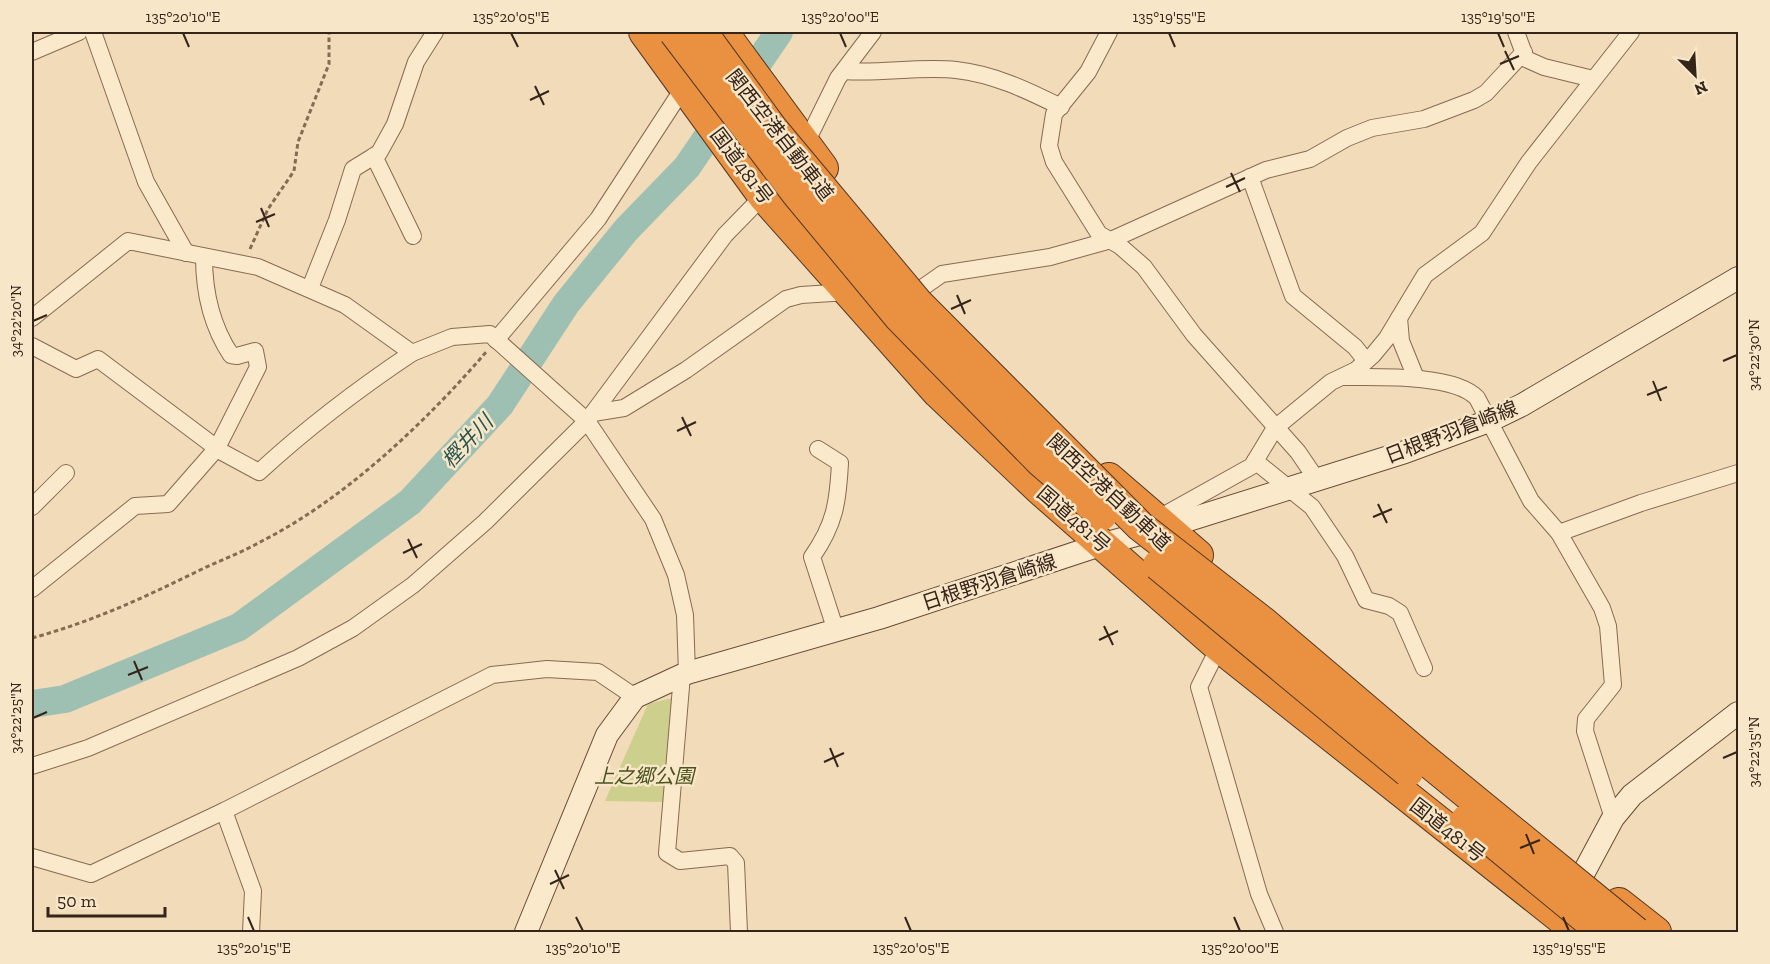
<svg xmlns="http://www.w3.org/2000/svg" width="1770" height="964" viewBox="0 0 1770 964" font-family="'Zilla Slab','Noto Sans JP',serif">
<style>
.green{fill:#cdcf8c}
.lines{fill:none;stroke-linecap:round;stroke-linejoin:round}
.river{stroke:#9ec0b3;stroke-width:28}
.street-casing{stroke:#886a52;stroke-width:18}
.secondary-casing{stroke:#694b36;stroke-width:24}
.highway-casing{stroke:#543928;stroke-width:32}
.path{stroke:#886a52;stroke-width:3;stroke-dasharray:4.5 3;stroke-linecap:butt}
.street{stroke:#fbe9cc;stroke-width:16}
.secondary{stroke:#fbe9cc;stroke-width:22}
.highway{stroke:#e99140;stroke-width:30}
.highway-bridge-casing{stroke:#543928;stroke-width:32;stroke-linecap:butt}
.highway-bridge{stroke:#e99140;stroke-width:30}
.ticks{fill:none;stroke:#352419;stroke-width:2}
.labels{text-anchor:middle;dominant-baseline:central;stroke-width:5;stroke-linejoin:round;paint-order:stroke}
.street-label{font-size:20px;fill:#352419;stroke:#f8e6c8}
.park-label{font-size:20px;font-style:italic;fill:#4a531e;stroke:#f8e6c8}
.water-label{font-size:21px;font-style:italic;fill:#27564f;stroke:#f8e6c8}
.neatline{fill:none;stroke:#352419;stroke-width:2}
.ticks-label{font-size:15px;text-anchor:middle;fill:#352419}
</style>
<rect width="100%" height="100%" fill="#f1dbb9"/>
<polygon class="green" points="680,696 666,802 605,801 648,704"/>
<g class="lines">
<polyline class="river" points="32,704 65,699 239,627 410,502 500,405 566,304 626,230 687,167 779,32"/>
<defs>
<g id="street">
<polyline points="93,32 146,182 186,253"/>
<polyline points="1109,32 1088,72 1054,114 1049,146 1054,162 1099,234 1120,246 1144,267 1194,335 1298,452 1317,480"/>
<polyline points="1516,32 1526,59 1544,67 1593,79"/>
<polyline points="32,52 79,32"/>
<path d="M844,71c37,3 75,-5 112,-1 37,4 71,20 105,37"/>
<polyline points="805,145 838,78 873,32"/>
<polyline points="374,156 413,236"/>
<polyline points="1250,177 1293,296 1355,347 1366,361"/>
<polyline points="310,288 337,220 353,169 379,153 395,124 416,62 435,32"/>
<polyline points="922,288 942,274 1050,257 1111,240 1266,170 1310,159 1347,138 1372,128 1424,119 1474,100 1486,93 1524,52"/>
<polyline points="32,318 128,241 258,267 345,305 412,353 452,337 490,334 587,421 653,519 676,575 685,615 687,673"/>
<polyline points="1399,318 1401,341 1416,378"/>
<polyline points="496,340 598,219 684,87"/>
<path d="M32,346l44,23 22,-10 124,93 37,20c48,-44 99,-83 153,-119"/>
<path d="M1345,377c32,0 110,-3 132,21l54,103 28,32 43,75 6,18 5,59 -27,34 -1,12 28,87"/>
<polyline points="593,413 624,408 686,370 786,299 801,295 848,292"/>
<path d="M818,449l22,14c-2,39 -5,61 -28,94l24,74"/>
<polyline points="1255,461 1312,507 1345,556 1366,600 1389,606 1400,613 1424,668"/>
<polyline points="32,507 66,473"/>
<polyline points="1157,519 1252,466 1275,428 1331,382 1356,370 1373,355 1387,338 1425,275 1482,233 1529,162 1631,32"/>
<polyline points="1559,533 1641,503 1738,473"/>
<path d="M32,589l103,-83 33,-2 49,-56 41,-81 -3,-16 -18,5 -6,-1c-20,-30 -27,-62 -27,-98"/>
<polyline points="1219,647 1199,687 1259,894 1275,932"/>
<polyline points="682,675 667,853 680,861 730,856 736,863 739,932"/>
<polyline points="32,766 88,748 298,658 353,628 413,585 485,522 587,421 725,235 763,196"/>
<polyline points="224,811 253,891 251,932"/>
<polyline points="32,857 91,874 224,811 492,675 547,669 598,672 635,697"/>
</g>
<g id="secondary">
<polyline points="1583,874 1613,818 1632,795 1738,713"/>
<polyline points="526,932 607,735 635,697 687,673 879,618 1103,544 1166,527 1405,452 1489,421 1522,405 1738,278"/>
</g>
<g id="highway">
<polyline points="644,32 763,196 938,393 1039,489 1219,647 1578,932"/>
<polyline points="723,32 823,168"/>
<polyline points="1109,478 1198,555"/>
<polyline points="1619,903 1656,932"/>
</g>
</defs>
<use href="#street" class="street-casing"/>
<use href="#secondary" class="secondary-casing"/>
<use href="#highway" class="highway-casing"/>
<g class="path">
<polyline points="250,249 268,209 294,171 298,142 329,64 329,32"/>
<path d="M32,638c59,-16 109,-39 164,-66 22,-11 45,-19 66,-31 83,-42 165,-120 225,-190"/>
</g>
<use href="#street" class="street"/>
<use href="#secondary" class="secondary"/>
<use href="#highway" class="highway"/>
<defs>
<g id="highway-bridge">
<polyline points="674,32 797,194 899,317 1041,462 1102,515"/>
<polyline points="702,32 772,128 918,303 1140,526 1262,621 1422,757 1636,932"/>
<polyline points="1158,565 1408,772"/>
<polyline points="1466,820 1602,932"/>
</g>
</defs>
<use href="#highway-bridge" class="highway-bridge-casing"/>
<use href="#highway-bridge" class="highway-bridge"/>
</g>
<path class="ticks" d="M183,33l6,14M511,33l7,14M840,33l6,14M1169,33l6,14M1498,33l6,14M1505,51l9,19M1500,64l19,-8M535,86l9,19M530,100l19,-9M1231,173l9,19M1226,187l19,-9M261,208l8,19M256,222l19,-8M957,295l8,19M951,309l20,-9M33,321l14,-6M1723,361l14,-6M1653,381l8,20M1647,395l20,-8M682,417l9,19M677,431l19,-9M1378,504l9,19M1373,517l19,-8M408,539l9,19M403,553l19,-9M1104,626l9,19M1099,640l19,-9M134,661l8,19M128,675l20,-8M33,718l14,-6M830,748l8,19M1723,758l14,-6M824,762l20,-9M1526,834l8,20M1520,848l20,-8M555,870l9,19M550,884l19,-9M248,917l6,14M576,917l7,14M905,917l6,14M1234,917l6,14M1563,917l6,14"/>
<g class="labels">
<g class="street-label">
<text transform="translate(780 135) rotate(52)">関西空港自動車道</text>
<text transform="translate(742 166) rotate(53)">国道481号</text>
<text transform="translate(1451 432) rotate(-21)">日根野羽倉崎線</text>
<text transform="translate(1109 492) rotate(43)">関西空港自動車道</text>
<text transform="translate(1074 519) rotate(41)">国道481号</text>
<text transform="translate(989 582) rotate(-18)">日根野羽倉崎線</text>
<text transform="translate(1448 830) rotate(38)">国道481号</text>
</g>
<g class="park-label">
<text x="644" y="776">上之郷公園</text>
</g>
<g class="water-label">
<text transform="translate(467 441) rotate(-47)">樫井川</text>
</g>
</g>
<rect width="1770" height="964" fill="none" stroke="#f8e6c8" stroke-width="66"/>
<g transform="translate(1695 75) rotate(156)" stroke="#f8e6c8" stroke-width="4.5" paint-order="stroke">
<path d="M0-4.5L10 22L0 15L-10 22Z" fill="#352419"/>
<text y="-9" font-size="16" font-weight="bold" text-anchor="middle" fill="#352419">N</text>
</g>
<path d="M48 907v9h117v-9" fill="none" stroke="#352419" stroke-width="3"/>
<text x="57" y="907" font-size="18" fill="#352419" stroke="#f8e6c8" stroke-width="4.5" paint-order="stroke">50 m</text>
<rect x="33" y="33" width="1704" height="898" class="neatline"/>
<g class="ticks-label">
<text x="183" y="22">135°20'10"E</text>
<text x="511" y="22">135°20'05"E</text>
<text x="840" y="22">135°20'00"E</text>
<text x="1169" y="22">135°19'55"E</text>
<text x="1498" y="22">135°19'50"E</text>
<text transform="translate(16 321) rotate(-90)" y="5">34°22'20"N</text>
<text transform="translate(1754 355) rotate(-90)" y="5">34°22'30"N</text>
<text transform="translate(16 718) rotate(-90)" y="5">34°22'25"N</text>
<text transform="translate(1754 752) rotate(-90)" y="5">34°22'35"N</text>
<text x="254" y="953">135°20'15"E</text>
<text x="583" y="953">135°20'10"E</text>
<text x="911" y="953">135°20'05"E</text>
<text x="1240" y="953">135°20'00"E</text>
<text x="1569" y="953">135°19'55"E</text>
</g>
</svg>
